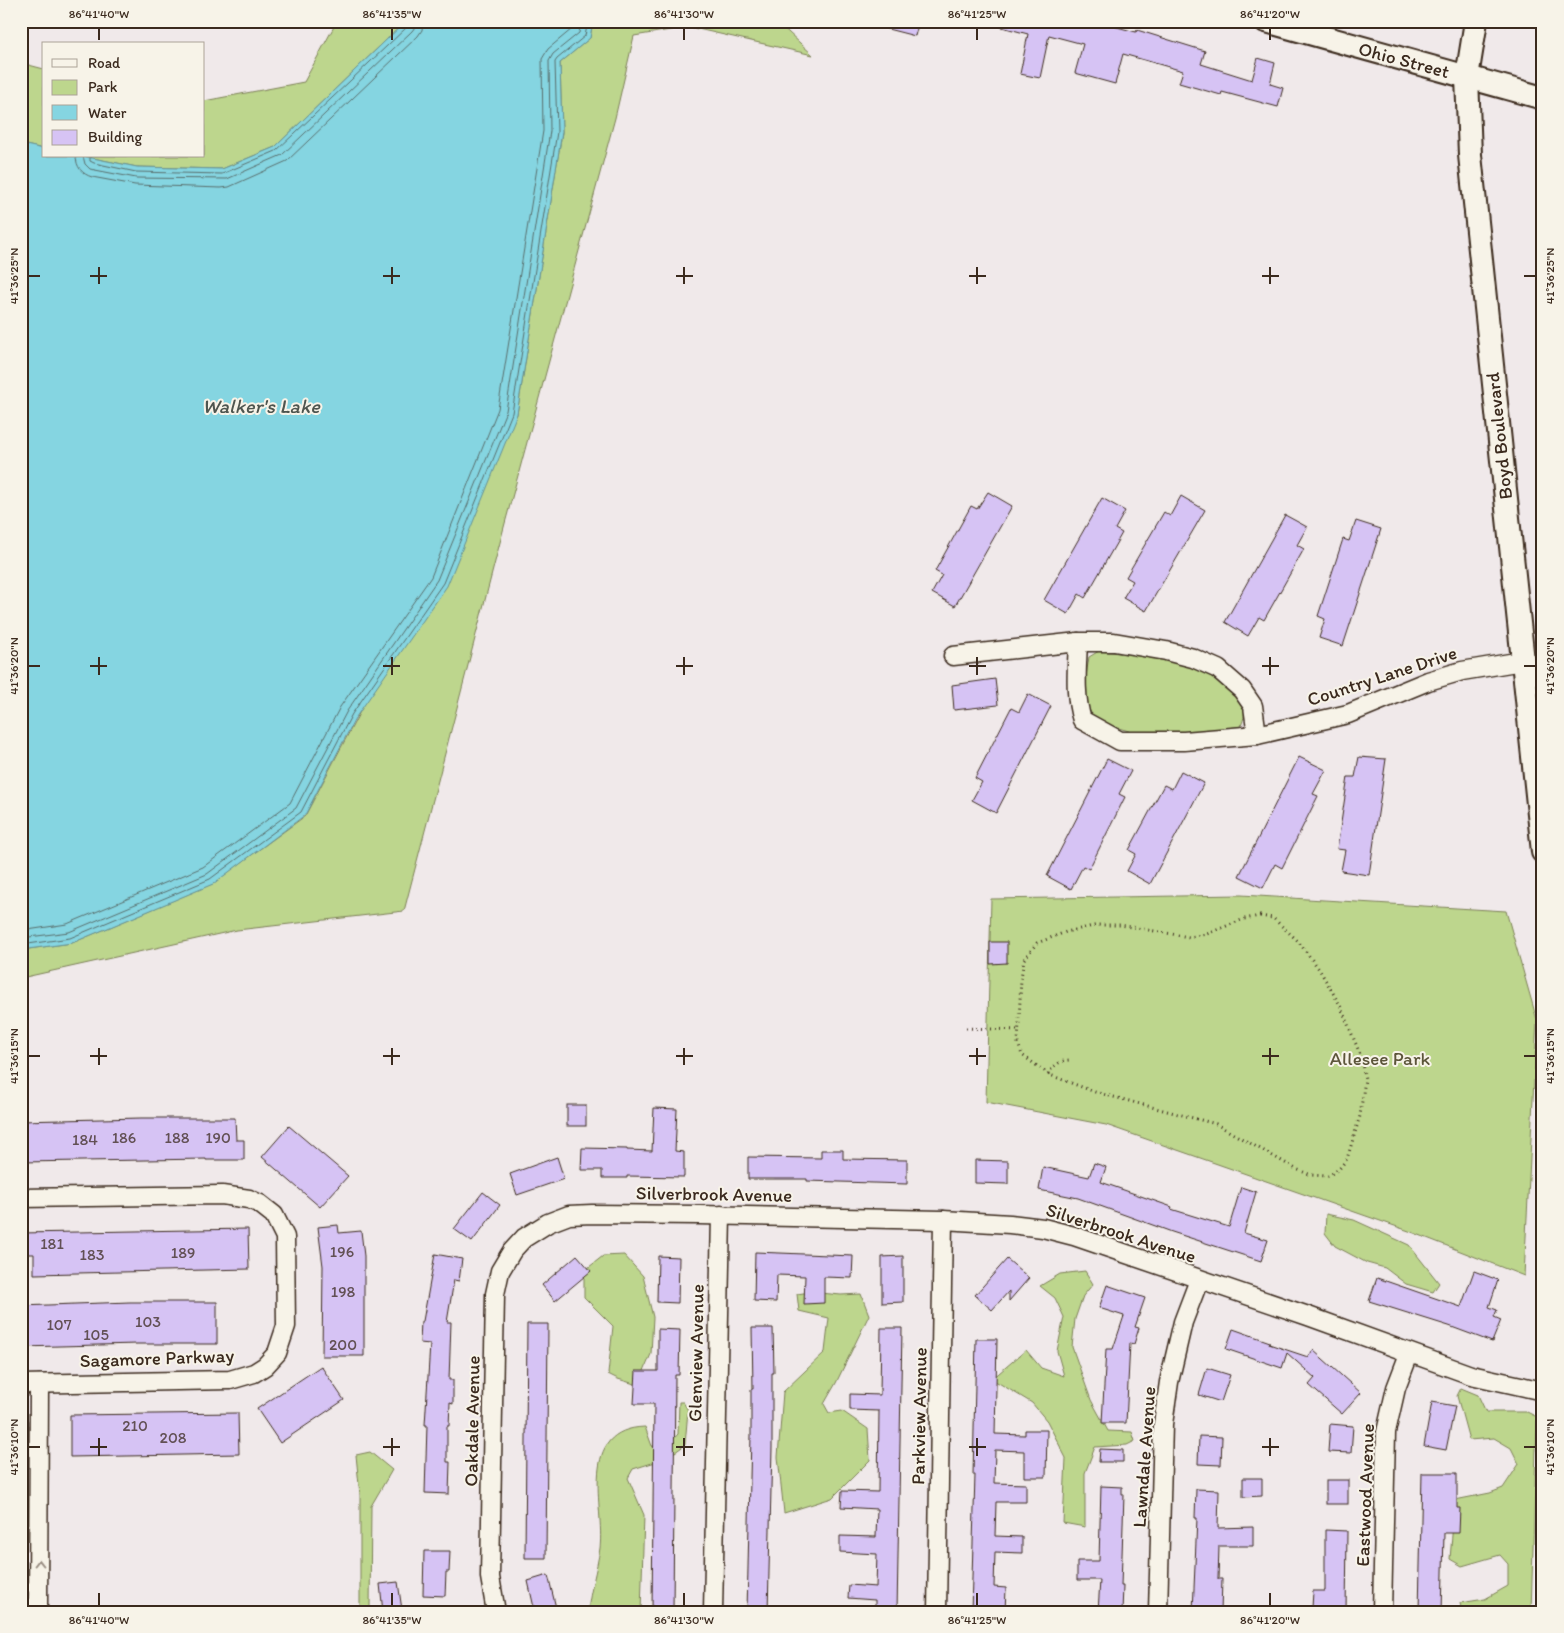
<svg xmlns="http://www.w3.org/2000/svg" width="1564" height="1633" viewBox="0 0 1564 1633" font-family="Itim,sans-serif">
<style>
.green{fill:#bdd68d;stroke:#7c8056}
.water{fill:#85d5e1;stroke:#679193}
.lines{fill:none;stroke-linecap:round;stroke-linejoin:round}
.shore{stroke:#596e6c;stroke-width:1}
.building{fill:#d6c3f4;stroke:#3b2a1e}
.service-casing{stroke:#3b2a1e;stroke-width:12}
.minor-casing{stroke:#3b2a1e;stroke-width:21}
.tertiary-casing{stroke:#3b2a1e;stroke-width:26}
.path{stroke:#3b2a1e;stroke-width:3;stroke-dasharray:1 4;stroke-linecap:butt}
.service{stroke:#f7f3e8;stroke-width:9}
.minor{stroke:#f7f3e8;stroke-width:18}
.tertiary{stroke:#f7f3e8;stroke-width:22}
.oneway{stroke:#998e83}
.ticks{fill:none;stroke:#3b2a1e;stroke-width:2}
.labels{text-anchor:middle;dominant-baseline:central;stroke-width:4;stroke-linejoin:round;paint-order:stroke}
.number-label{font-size:16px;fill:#625054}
.street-label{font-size:19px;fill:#3b2a1e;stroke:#f7f3e8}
.park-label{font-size:19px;fill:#5c553a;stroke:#f7f3e8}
.water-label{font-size:20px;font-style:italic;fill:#4e554f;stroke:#f7f3e8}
.neatline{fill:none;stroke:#3b2a1e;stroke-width:2}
.ticks-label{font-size:12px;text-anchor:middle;fill:#3b2a1e}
</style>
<rect width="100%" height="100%" fill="#f0e9ea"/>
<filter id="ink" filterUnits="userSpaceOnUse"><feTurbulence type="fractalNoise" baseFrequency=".02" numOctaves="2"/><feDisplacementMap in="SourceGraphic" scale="10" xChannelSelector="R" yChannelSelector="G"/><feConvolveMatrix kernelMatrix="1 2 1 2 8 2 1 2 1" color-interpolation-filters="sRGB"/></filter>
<g filter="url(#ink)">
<g class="green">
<polygon points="337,21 406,21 275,147 222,169 137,167 83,156 204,156 204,101 304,82"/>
<polygon points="593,21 776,21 813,55 689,27 634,36 615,118 504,527 404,911 237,930 21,978 21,950 72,943 212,884 305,816 517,414 562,132 560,63 590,38"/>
<polygon points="21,63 44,69 44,149 21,144"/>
<path d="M1099,651c48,5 96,5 132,42 12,12 17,16 10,33l-27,5 -71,4 -35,-10 -15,-9 -8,-13v-20l4,-26z"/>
<polygon points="1241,895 1506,911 1537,1020 1524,1276 1409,1231 1106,1125 986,1102 991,899"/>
<polygon points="1326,1214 1354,1220 1409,1245 1439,1283 1433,1292 1406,1284 1385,1268 1367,1263 1335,1246 1325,1233"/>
<polygon points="624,1255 643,1276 653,1317 651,1354 638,1385 618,1379 608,1374 613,1326 584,1297 584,1271 603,1256"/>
<polygon points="1085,1271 1093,1284 1083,1296 1075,1319 1072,1347 1091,1400 1108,1431 1132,1432 1135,1441 1127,1445 1095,1447 1085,1473 1085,1527 1063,1523 1066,1458 1047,1421 1032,1403 992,1379 1026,1350 1041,1368 1064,1376 1057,1351 1064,1317 1055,1298 1040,1286 1060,1274"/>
<polygon points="810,1292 841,1295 861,1294 869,1315 836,1383 824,1404 829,1413 842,1411 868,1429 870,1460 832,1498 784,1513 778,1457 783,1392 825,1352 829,1318 799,1311 797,1294"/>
<polygon points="1461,1388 1478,1395 1486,1412 1527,1412 1537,1417 1531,1612 1462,1612 1460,1603 1485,1599 1508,1586 1508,1564 1500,1555 1462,1566 1450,1559 1455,1500 1490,1493 1503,1488 1519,1464 1511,1448 1494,1438 1469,1440 1457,1396"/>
<path d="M679,1402h4l5,8 -3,35 -20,14 -32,10 -5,9 16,37 -3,97h-53c2,-22 9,-42 12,-64 5,-41 -24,-119 45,-121l7,19 13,3 13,-15z"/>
<polygon points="370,1452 392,1470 371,1506 370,1608 372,1612 360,1612 360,1495 356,1455"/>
</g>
<polygon class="water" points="406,21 593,21 590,38 560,63 562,132 517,414 447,586 356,717 305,815 213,884 72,943 21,950 21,144 44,149 44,156 83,156 137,167 222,169 275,147"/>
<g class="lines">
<g class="shore">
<path d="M76,156c0,11 6,18 16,21l43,8 86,3 8,-1 58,-26 131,-125 4,-6 1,-9"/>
<polyline points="83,156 85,164 90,169 136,178 227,179 282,155 412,31 415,27 416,21"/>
<polyline points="90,156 90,161 94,163 136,172 222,174 276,151 407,27 409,21"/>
<polyline points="21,931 67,924 203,867 290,803 340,707 431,577 498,409 543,131 542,59 548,49 572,29 574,21"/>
<polyline points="21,938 69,932 207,874 296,808 347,711 437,580 506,411 550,131 549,61 553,54 579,33 581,21"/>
<polyline points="21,945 70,938 210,879 301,812 352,714 443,583 512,413 557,132 555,62 557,59 585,36 588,21"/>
</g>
</g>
<g class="building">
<polygon points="876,21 919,21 915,36 876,26"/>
<polygon points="999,21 1094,21 1136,32 1137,30 1205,51 1201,64 1252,80 1258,58 1275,63 1270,84 1283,88 1278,107 1222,92 1221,95 1179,83 1183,71 1123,54 1115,84 1075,73 1083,44 1049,35 1040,78 1020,74 1028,34 998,26"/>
<polygon points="988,492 1012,506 955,606 932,593 942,575 935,571 971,506 977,509"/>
<polygon points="1181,496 1205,510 1146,611 1123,598 1133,581 1126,577 1164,512 1170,516"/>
<polygon points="1102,498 1125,511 1115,529 1122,533 1085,598 1079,594 1068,614 1044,600"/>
<polygon points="1285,515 1307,527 1297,545 1304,549 1264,620 1259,617 1248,636 1225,622"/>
<polygon points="1356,521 1381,529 1343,646 1319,638 1325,619 1318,616 1343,539 1349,541"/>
<polygon points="995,679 998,705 954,710 952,685"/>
<polygon points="1028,694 1051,706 996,813 972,800 982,782 975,778 1011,708 1019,712"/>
<polygon points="1299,757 1326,770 1313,794 1318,796 1282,868 1275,864 1263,888 1239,876"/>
<polygon points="1359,757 1386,759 1369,875 1341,871 1345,850 1337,849 1348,777 1355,777"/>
<polygon points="1107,759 1131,771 1119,794 1125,797 1089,869 1083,866 1071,889 1047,876"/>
<polygon points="1181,771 1204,783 1150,884 1127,871 1136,854 1129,850 1164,785 1172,789"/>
<polygon points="990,942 1007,942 1007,963 990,964"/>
<rect x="567" y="1105" width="19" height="21"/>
<polygon points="654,1108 677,1109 675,1151 684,1152 684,1177 627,1176 627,1178 602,1178 602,1170 581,1170 582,1148 627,1149 627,1150 652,1151"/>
<polygon points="141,1118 235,1118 236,1140 244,1140 244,1160 206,1160 206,1159 21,1162 21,1121"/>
<polygon points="289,1126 348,1176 320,1207 262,1157"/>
<polygon points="821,1150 843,1150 843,1159 907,1160 907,1184 807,1181 807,1179 748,1179 748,1157 821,1158"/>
<polygon points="557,1157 564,1179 517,1195 510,1174"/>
<polygon points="975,1160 1008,1161 1008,1184 975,1183"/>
<polygon points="1094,1163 1106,1167 1101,1182 1172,1207 1171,1209 1229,1227 1241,1187 1256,1192 1244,1233 1268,1240 1261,1261 1172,1232 1078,1198 1039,1190 1043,1167 1089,1177"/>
<polygon points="483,1192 500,1205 472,1242 454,1229"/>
<polygon points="338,1225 339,1233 361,1231 364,1256 364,1356 322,1356 323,1266 318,1227"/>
<polygon points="248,1229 249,1269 34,1274 34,1254 21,1254 21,1233"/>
<polygon points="755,1252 853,1256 852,1278 824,1277 824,1303 804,1304 805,1276 777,1275 776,1302 754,1301"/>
<polygon points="435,1254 462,1259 459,1281 454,1280 447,1322 451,1322 449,1380 453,1380 453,1404 450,1403 449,1426 447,1426 447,1462 450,1462 449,1494 425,1493 427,1425 425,1425 430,1344 420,1343 421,1321 423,1321"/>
<polygon points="577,1255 591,1271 555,1301 542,1285"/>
<polygon points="658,1256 679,1257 678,1303 657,1302"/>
<polygon points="903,1256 903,1302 882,1303 882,1257"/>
<polygon points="1007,1259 1029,1278 1009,1301 1009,1291 992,1310 975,1295"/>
<polygon points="1474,1271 1498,1280 1489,1307 1497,1310 1494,1317 1501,1320 1492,1342 1449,1326 1369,1301 1377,1278 1461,1307"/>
<polygon points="1107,1285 1145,1298 1135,1327 1139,1328 1134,1344 1130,1343 1126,1423 1102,1423 1106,1349 1113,1349 1124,1316 1099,1308"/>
<polygon points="130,1302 217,1302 217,1344 137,1344 21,1347 21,1306"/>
<polygon points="527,1324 548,1324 546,1558 525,1558"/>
<polygon points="752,1328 773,1328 774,1373 772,1373 772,1447 768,1612 747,1612 751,1435 751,1389 753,1389"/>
<polygon points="881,1328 902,1328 897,1612 875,1612 875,1600 848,1598 849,1585 876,1587 877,1554 840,1552 840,1536 876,1537 877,1509 841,1507 842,1491 878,1492 879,1411 850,1410 850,1394 880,1395"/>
<polygon points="658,1329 680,1330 679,1375 675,1375 673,1612 652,1612 654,1404 634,1404 636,1371 658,1371"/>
<polygon points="1233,1329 1270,1342 1269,1344 1308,1357 1313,1350 1361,1393 1342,1414 1309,1385 1315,1378 1287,1353 1282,1368 1226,1349"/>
<polygon points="976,1339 997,1339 995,1434 1025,1435 1025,1430 1047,1430 1046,1477 1024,1477 1024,1451 995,1450 994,1483 1026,1484 1026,1502 996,1502 995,1536 1022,1537 1022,1553 995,1552 994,1587 1006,1588 1005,1612 971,1612 975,1475 973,1475"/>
<polygon points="321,1366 344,1400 280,1443 257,1409"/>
<polygon points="1207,1368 1230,1375 1221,1402 1199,1395"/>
<polygon points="1432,1402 1455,1406 1446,1450 1424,1446"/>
<polygon points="238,1413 239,1454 70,1457 70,1415"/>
<polygon points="1330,1424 1353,1426 1351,1453 1328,1452"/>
<polygon points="1199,1436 1222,1437 1221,1465 1198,1464"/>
<polygon points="1100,1449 1123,1450 1123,1462 1099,1462"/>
<polygon points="1422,1473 1457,1473 1457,1508 1460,1508 1459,1533 1444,1533 1442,1612 1419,1612"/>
<polygon points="1243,1478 1262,1478 1262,1496 1243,1497"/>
<rect x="1326" y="1480" width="22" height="24"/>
<polygon points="1101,1486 1122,1487 1122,1494 1124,1494 1121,1586 1123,1586 1122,1612 1098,1612 1100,1580 1077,1580 1077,1561 1099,1561"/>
<polygon points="1196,1489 1219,1490 1218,1528 1253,1527 1253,1546 1219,1546 1218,1579 1222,1579 1221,1612 1193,1612 1197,1518 1195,1518"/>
<polygon points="1325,1530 1347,1531 1346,1612 1325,1612 1325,1608 1312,1608 1313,1591 1325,1591"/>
<polygon points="424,1551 450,1551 449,1572 446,1572 445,1596 423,1595"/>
<polygon points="548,1575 557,1612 535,1612 528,1581"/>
<polygon points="398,1582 402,1610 383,1612 380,1584"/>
</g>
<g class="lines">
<defs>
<polyline id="service" points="21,1587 38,1587"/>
<g id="minor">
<path d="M1078,642c-1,26 -4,53 4,78l38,21h64l73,-6 91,-21 80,-33 34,-10 60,-10"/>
<polyline points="953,656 1078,642 1114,642 1166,651 1193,658 1218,669 1242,690 1253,706 1257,735"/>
<polyline points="21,1198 222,1195 249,1199 260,1204 274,1215 285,1237 286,1326 277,1353 265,1366 254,1373 230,1380 21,1384"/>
<polyline points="38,1612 39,1384"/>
<polyline points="496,1612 490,1577 495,1294 500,1271 512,1251 524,1238 548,1223 569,1215 592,1214 699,1215 943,1220 1010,1224 1043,1228 1074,1236 1308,1316 1471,1375 1543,1391"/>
<polyline points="713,1612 721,1215"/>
<polyline points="937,1612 943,1220"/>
<polyline points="1158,1612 1163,1424 1169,1382 1183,1322 1199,1280"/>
<polyline points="1382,1612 1386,1432 1396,1388 1409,1354"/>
</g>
<g id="tertiary">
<polyline points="1266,21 1543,98"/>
<polyline points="1476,21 1467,77 1470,155 1543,852"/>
</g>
</defs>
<use href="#service" class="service-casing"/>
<use href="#minor" class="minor-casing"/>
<use href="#tertiary" class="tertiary-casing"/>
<g class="path">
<polygon points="1260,916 1273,918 1298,941 1319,969 1340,1005 1360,1054 1365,1079 1360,1116 1347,1159 1339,1169 1328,1176 1311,1175 1296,1169 1216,1124 1095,1092 1050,1075 1022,1055 1018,1043 1021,978 1024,959 1037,943 1066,932 1098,925 1120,925 1189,937 1207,934 1244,919"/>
<polyline points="966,1028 1018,1030"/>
<path d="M1048,1074c6,-9 12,-14 23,-14"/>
</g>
<use href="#service" class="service"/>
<use href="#minor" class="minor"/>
<use href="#tertiary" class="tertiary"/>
</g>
<defs><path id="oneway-chevron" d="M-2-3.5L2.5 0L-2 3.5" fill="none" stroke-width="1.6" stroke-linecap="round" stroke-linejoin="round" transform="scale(1.25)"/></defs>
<use class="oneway" href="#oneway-chevron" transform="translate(39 1563) rotate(-90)"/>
</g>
<path class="ticks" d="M99,28v12M392,28v12M684,28v12M977,28v12M1270,28v12M99,267v17M392,267v17M684,267v17M977,267v17M1270,267v17M28,276h12M90,276h17M383,276h17M676,276h17M969,276h17M1262,276h17M1524,276h12M99,657v18M392,657v18M684,657v18M977,657v18M1270,657v18M28,666h12M90,666h17M383,666h17M676,666h17M969,666h17M1262,666h17M1524,666h12M99,1048v17M392,1048v17M684,1048v17M977,1048v17M1270,1048v17M28,1056h12M90,1056h17M383,1056h17M676,1056h17M969,1056h17M1262,1056h17M1524,1056h12M99,1438v18M392,1438v18M684,1438v18M977,1438v18M1270,1438v18M28,1447h12M90,1447h17M383,1447h17M676,1447h17M969,1447h17M1262,1447h17M1524,1447h12M99,1593v13M392,1593v13M684,1593v13M977,1593v13M1270,1593v13"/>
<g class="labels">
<g class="number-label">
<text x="124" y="1137">186</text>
<text x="177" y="1137">188</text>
<text x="218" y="1137">190</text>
<text x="85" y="1139">184</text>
<text x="52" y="1243">181</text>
<text x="342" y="1251">196</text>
<text x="183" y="1252">189</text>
<text x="92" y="1254">183</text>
<text x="343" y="1291">198</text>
<text x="148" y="1321">103</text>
<text x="59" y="1324">107</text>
<text x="96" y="1334">105</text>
<text x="343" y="1344">200</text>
<text x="135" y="1425">210</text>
<text x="173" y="1437">208</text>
</g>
<g class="street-label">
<text transform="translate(1404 60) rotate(15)">Ohio Street</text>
<text transform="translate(1499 436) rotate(-96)">Boyd Boulevard</text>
<text transform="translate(1382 676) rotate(-18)">Country Lane Drive</text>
<text transform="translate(714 1194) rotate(1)">Silverbrook Avenue</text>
<text transform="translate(1121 1233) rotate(18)">Silverbrook Avenue</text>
<text transform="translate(696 1353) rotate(-89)">Glenview Avenue</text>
<text transform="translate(157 1358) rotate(-2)">Sagamore Parkway</text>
<text transform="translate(919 1416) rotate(-89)">Parkview Avenue</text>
<text transform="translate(472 1421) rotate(-89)">Oakdale Avenue</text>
<text transform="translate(1144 1457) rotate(-86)">Lawndale Avenue</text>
<text transform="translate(1365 1495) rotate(-88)">Eastwood Avenue</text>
</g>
<g class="park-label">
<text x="1380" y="1058">Allesee Park</text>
</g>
<g class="water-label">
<text x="261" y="406">Walker's Lake</text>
</g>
</g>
<rect width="1564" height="1633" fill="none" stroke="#f7f3e8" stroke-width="55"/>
<rect x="42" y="42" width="162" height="115" fill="#f7f3e8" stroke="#aca397"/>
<rect x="52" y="59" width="25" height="8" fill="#f7f3e8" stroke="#aca397"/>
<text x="88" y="68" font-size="15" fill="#3b2a1e">Road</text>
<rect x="52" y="80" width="25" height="15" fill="#bdd68d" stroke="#aca397"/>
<text x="88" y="92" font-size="15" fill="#3b2a1e">Park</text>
<rect x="52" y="105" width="25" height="15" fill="#85d5e1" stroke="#aca397"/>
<text x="88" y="118" font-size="15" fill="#3b2a1e">Water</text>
<rect x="52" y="130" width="25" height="15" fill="#d6c3f4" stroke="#aca397"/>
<text x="88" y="142" font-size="15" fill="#3b2a1e">Building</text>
<rect x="28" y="28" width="1508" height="1578" class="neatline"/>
<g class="ticks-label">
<text x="99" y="18">86°41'40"W</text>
<text x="392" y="18">86°41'35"W</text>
<text x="684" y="18">86°41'30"W</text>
<text x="977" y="18">86°41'25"W</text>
<text x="1270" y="18">86°41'20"W</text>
<text transform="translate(14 276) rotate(-90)" y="4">41°36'25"N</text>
<text transform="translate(1550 276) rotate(-90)" y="4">41°36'25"N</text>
<text transform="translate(14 666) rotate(-90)" y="4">41°36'20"N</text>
<text transform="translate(1550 666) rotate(-90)" y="4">41°36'20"N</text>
<text transform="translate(14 1056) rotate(-90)" y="4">41°36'15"N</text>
<text transform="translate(1550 1056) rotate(-90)" y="4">41°36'15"N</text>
<text transform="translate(14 1447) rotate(-90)" y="4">41°36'10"N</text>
<text transform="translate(1550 1447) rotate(-90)" y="4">41°36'10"N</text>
<text x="99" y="1624">86°41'40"W</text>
<text x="392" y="1624">86°41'35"W</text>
<text x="684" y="1624">86°41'30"W</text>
<text x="977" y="1624">86°41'25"W</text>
<text x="1270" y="1624">86°41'20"W</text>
</g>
</svg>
